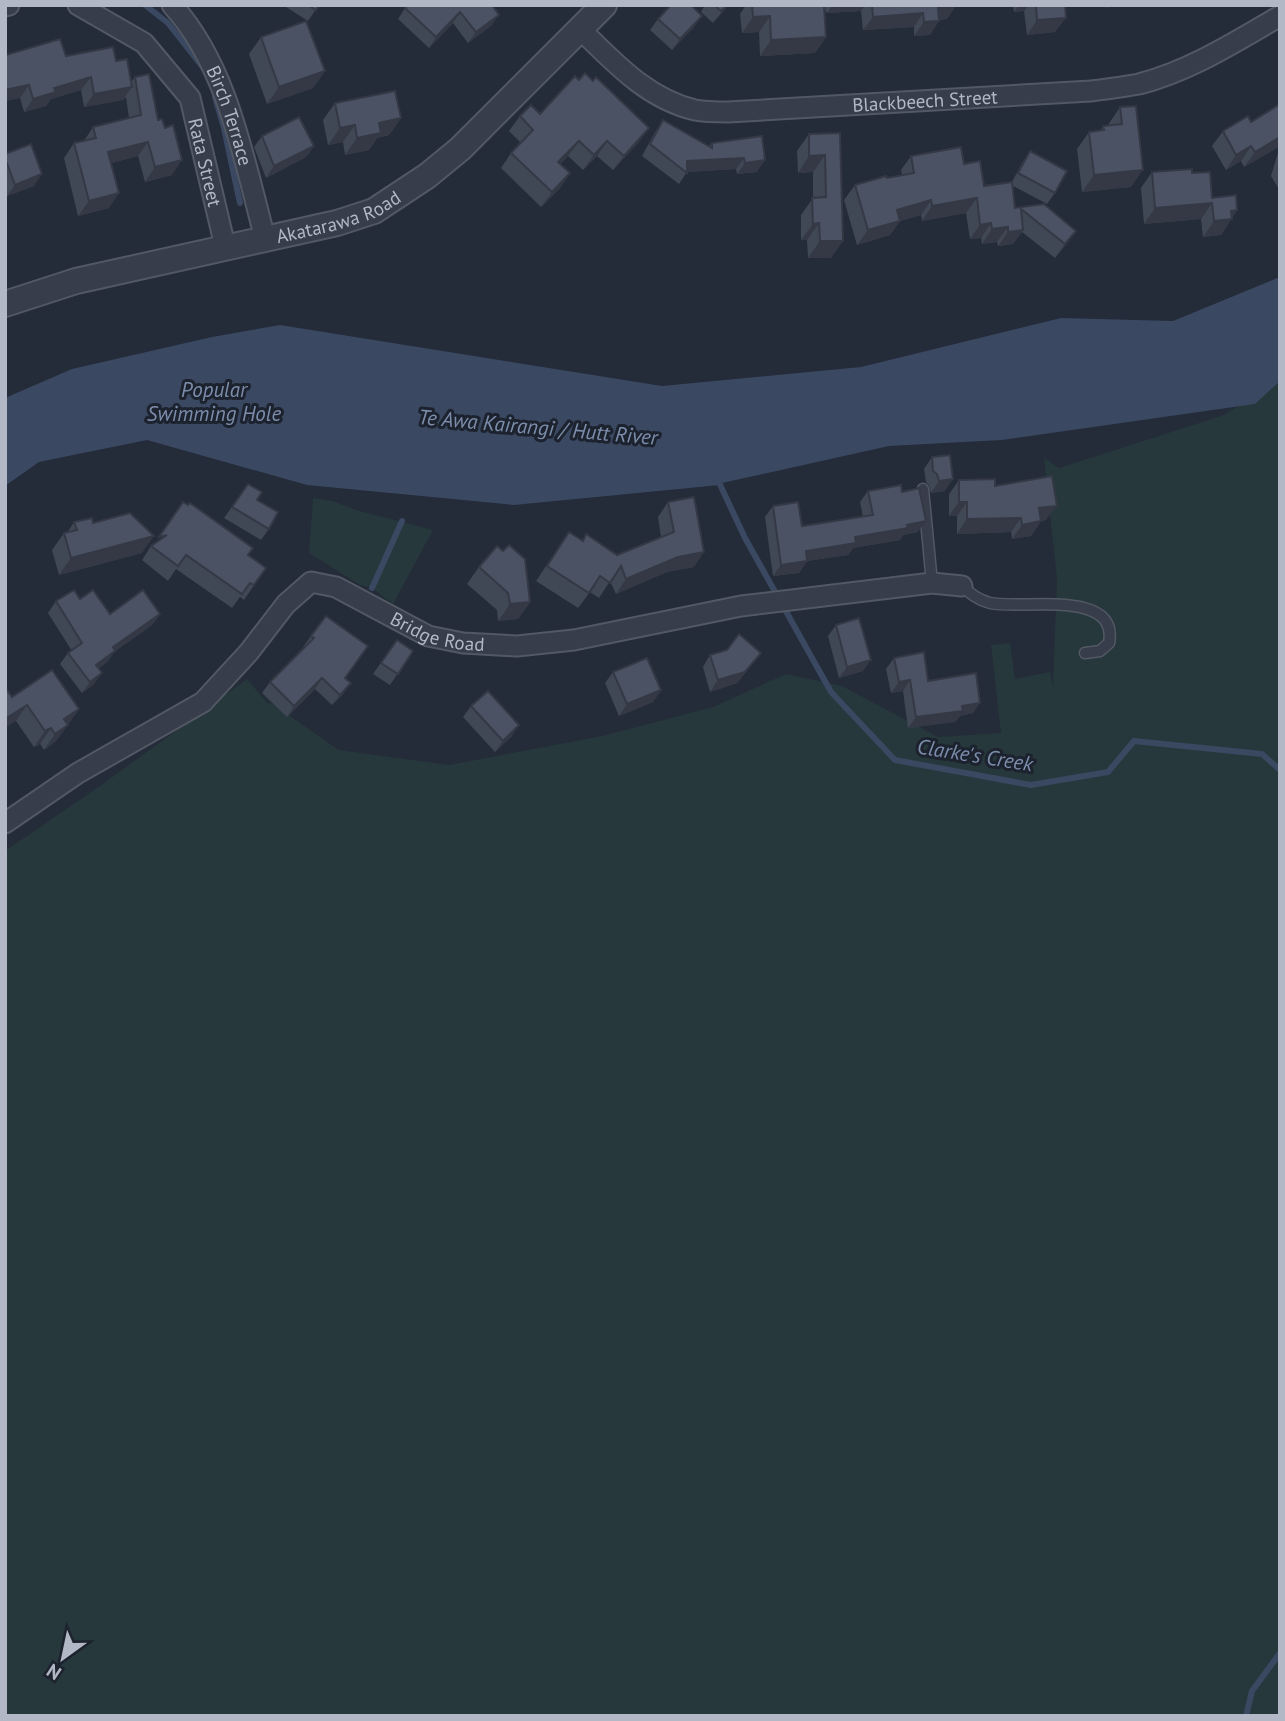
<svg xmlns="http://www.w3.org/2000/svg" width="1285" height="1721" viewBox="0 0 1285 1721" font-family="'PT Sans',sans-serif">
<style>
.green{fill:#26383b}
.water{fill:#3a4861}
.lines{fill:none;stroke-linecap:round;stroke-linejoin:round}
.stream{stroke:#3a4861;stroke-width:6}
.service-casing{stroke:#525864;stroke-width:13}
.minor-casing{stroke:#525864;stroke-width:23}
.tertiary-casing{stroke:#525864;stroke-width:28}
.service{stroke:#373d4a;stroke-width:10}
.minor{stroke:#373d4a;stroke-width:19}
.tertiary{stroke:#373d4a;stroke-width:24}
.wall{fill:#404755}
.shaded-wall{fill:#343945}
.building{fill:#4a5263;stroke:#343945;stroke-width:2}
.labels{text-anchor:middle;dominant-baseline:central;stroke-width:6;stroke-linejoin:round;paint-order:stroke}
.street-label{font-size:19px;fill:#b2b8c5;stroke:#1c222e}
.water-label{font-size:21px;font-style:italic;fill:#7c8dab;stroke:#1c222e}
</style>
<rect width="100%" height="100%" fill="#242b39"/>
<g class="green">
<polygon points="1280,381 1280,1716 5,1716 5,851 100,786 247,679 268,704 271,703 339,750 449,765 602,736 713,707 786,674 842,686 938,737 1001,733 991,645 1010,643 1015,679 1050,672 1053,687 1057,579 1044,458 1059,468 1224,415"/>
<polygon points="313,498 333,501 356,510 433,530 393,604 372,588 360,585 309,553"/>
</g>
<polygon class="water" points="1280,277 1280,381 1255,404 1002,440 889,446 722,483 709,464 720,485 514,505 307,485 147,440 39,462 5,486 5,398 72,369 212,337 280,325 662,386 861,367 1061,318 1173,321"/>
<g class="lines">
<g class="stream">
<polyline points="145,5 168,23 205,70"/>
<polyline points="215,97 224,128 240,203"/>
<polyline points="709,461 745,538 831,692 895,760 1031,785 1108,772 1134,741 1262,754 1280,770"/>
<polyline points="372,588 402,521"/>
<polyline points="1246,1716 1252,1691 1280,1653"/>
</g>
<defs>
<g id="service">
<polyline points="923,489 932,583"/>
<path d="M962,586c9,8 16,14 28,17 31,7 129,-15 119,40l-9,8 -15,2"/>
</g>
<g id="minor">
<path id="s1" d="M78,5l66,38 46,55 35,148"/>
<path id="s2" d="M172,5c56,61 72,156 93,233"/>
<polyline points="5,6 9,5"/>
<path id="s3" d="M580,29c34,33 67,70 115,81 10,2 22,2 33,2l363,-21c16,-2 32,-4 48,-7 51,-13 96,-42 141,-68"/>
<path id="s4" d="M5,823l73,-50 125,-71 46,-50 37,-48 25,-22 25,5 92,49 35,7 54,3 57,-6 167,-34 191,-23 30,3"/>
</g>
<g id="tertiary">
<path id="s5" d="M5,304l71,-23 261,-58 37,-12 53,-35 33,-27 144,-144"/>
</g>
</defs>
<use href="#service" class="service-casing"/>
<use href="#minor" class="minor-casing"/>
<use href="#tertiary" class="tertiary-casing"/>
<use href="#service" class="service"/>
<use href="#minor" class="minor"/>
<use href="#tertiary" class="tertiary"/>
</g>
<g class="wall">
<polygon points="283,5 319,5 308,21"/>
<polygon points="492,5 492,25 468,43 453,23 429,48 398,19 405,8"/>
<polygon points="705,5 728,5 713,23 701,12"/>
<polygon points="746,5 956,5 947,19 939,20 930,35 914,36 914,27 863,30 861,11 827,13 825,10 826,37 815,53 760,56 759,32 742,33 740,14"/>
<polygon points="1013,5 1067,5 1055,32 1027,35 1024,11 1014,12"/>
<polygon points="658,19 694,27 672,50 650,30"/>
<polygon points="261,37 325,71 313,88 267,104 249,54"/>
<polygon points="5,51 6,55 66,56 116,61 131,82 135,77 158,120 172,175 145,182 138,156 111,163 109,208 78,216 64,158 74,143 84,141 93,127 129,118 126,97 123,100 84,107 81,90 51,99 46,106 24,112 20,98 5,101"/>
<polygon points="335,103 401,118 389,135 377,138 369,150 345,155 343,142 328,145 323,120"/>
<polygon points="1280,104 1280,191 1271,176 1280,146 1244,167 1241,161 1226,170 1212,146 1223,131 1251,122"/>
<polygon points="1120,107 1131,187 1082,192 1077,149 1089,132 1100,131 1103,126 1108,125"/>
<polygon points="540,114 639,142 613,170 597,156 583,170 568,156 560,164 570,173 560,188 541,207 501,168 511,153 521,143 509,131 520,116"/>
<polygon points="663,120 709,146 712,143 762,136 757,172 737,174 736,169 687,172 679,184 642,156 655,132"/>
<polygon points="840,133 831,258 808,258 807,240 801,240 801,215 813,198 813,172 798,173 797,151 809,134"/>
<polygon points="262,136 314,146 306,157 266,178 254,147"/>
<polygon points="1030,151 1055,193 1047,204 1013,186 1015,208 1044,204 1076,231 1055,258 1022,232 1013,244 998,246 997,242 982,244 981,238 970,239 966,213 922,221 921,215 900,221 890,235 857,245 844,200 855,185 902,175 901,170 911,156 964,164 984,186 1012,182 1022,163"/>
<polygon points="5,154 34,186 7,196 5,191"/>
<polygon points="1152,172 1192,173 1212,198 1237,210 1221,235 1203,237 1201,219 1144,224 1141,188"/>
<polygon points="932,457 945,491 931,493 929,485 926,482 924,469"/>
<polygon points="959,480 995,486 1046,520 1041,521 1031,536 1012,539 1011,532 957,534 957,516 949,516 949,494"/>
<polygon points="248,484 257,500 269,529 261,540 224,518"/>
<polygon points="868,491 902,492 918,532 903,535 900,540 853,548 848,555 807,561 799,573 773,576 765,517 773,506 802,526 863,517 860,502"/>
<polygon points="668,502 694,567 667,572 616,594 610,581 599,598 590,592 578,608 536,581 569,532 582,540 617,555 661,537 658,517"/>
<polygon points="74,522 93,523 142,553 59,575 52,550 64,533 67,533"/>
<polygon points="151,546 248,555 266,568 244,600 240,597 232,608 176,569 168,581 142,560"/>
<polygon points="503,551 530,602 518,619 498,621 497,610 467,584 479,567"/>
<polygon points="80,599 110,614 160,614 152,625 114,652 107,662 99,668 94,684 82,693 60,664 68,653 72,651 48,613 56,601"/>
<polygon points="326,616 346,678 351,683 343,694 332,705 315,689 287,717 262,693 270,682 304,648 303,647"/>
<polygon points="836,625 863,671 839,678 828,636"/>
<polygon points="397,640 413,651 390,685 373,674"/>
<polygon points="761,653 737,683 710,692 703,667 710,655"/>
<polygon points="894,658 928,681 973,713 960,716 955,722 908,728 903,691 891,693 886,669"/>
<polygon points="613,672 661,690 653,702 619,716 605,683"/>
<polygon points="12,697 79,709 56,741 44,750 40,744 34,747 16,721"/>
<polygon points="471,706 512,736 495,752 463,717"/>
</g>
<g class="shaded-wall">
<polygon points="727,5 728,5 725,10 713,23"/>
<polygon points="833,5 865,5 861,11 827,13"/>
<polygon points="1019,5 1029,5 1024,11 1014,12"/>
<polygon points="1107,5 1122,5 1105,8"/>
<polygon points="956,6 947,19 929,20 938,7"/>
<polygon points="460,12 453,23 429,48 436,37"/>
<polygon points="923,13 914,27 863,30 873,17"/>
<polygon points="499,15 492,25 468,43 476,32"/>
<polygon points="702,16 694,27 672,50 680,39"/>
<polygon points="770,16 759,32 742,33 753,17"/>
<polygon points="1066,18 1055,32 1027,35 1037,20"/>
<polygon points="939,21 930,35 914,36 924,22"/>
<polygon points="826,37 815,53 760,56 771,40"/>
<polygon points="325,71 313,88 267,104 279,87"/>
<polygon points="91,77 81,90 51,99 46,106 24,112 33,99 54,88"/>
<polygon points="29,85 20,98 5,101 5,90"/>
<polygon points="132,87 123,100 84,107 94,94"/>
<polygon points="401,118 389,135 377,138 369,150 345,155 357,138 379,123"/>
<polygon points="355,125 343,142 328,145 340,128"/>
<polygon points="649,128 639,142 613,170 624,156"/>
<polygon points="1280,137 1280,146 1244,167 1255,152"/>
<polygon points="579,141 568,156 548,177 558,162"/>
<polygon points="607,141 597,156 583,170 594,155"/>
<polygon points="148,142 138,156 98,167 108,152"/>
<polygon points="314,146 306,157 266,178 274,166"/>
<polygon points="1251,146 1241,161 1226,170 1236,155"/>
<polygon points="825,155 813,172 798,173 809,156"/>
<polygon points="744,158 736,169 687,172 687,161"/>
<polygon points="182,160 172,175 145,182 155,167"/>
<polygon points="765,160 757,172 737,174 745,163"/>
<polygon points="1143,170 1131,187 1082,192 1094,175"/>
<polygon points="570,173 560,188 541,207 552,192"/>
<polygon points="42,174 34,186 7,196 15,185"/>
<polygon points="119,193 109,208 78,216 89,201"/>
<polygon points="977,198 966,213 922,221 932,206"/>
<polygon points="931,200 921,215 900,221 890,235 857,245 868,230 897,210"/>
<polygon points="1212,203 1201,219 1144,224 1155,208"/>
<polygon points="1237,210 1221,235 1203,237 1214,221 1231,211"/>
<polygon points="819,223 807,240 801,240 813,224"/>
<polygon points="991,223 981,238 970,239 980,225"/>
<polygon points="1008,227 997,242 982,244 992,229"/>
<polygon points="1023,230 1013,244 998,246 1008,232"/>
<polygon points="1076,231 1066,245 1055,258 1065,244"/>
<polygon points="820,241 843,241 831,258 808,258"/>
<polygon points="953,479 945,491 931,493 939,481"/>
<polygon points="959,502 967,502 957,516 949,516"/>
<polygon points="1057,506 1046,520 1029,523 1039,508"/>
<polygon points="1021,518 1011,532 957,534 967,519"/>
<polygon points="926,521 918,532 903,535 900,540 853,548 848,555 798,562 806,551 855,537"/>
<polygon points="1041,521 1031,536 1012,539 1022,525"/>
<polygon points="154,536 142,553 59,575 71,558"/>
<polygon points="704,552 694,567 667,572 616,594 626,579 678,557"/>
<polygon points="807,561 799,573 773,576 781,565"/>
<polygon points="530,602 518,619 498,621 510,604"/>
<polygon points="160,614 152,625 114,652 107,662 88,676 96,665 113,647"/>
<polygon points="761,653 737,683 710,692 718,680"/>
<polygon points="871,660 863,671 839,678 847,667"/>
<polygon points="102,673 94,684 82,693 90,682"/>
<polygon points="322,678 315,689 287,717 294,706"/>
<polygon points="910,680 903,691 891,693 899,682"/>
<polygon points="351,683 343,694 332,705 340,695"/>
<polygon points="661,690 653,702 619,716 627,704"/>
<polygon points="980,703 973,713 960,716 955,722 908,728 916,717 962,706"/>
<polygon points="27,705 16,721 5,728 5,719"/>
<polygon points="79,709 68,725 64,719"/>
<polygon points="68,725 56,741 44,750 55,734"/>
<polygon points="519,725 512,736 495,752 503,741"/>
<polygon points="51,728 40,744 34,747 45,731"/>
</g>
<g class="building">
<polygon points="308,5 319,5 316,10"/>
<polygon points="408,5 492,5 499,15 476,32 460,12 436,37 405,8"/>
<polygon points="671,5 691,5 702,16 680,39 658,19"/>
<polygon points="714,5 727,5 721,11"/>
<polygon points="752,5 824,5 826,37 771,40 770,16 753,17"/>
<polygon points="872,5 956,5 956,6 938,7 939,21 924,22 923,13 873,17"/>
<polygon points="1036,5 1065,5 1066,18 1037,20"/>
<polygon points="306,21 325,71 279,87 261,37"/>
<polygon points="60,39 66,56 113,47 116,61 127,59 132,87 94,94 91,77 54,88 56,92 33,99 29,85 5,90 5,51 6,55"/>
<polygon points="585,73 593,81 596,77 649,128 624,156 607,141 594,155 579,141 558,162 570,173 552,192 511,153 533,130 520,116 531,105 540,114 575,76 579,80"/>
<polygon points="149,74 158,120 162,119 165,128 173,125 182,160 155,167 148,142 108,152 119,193 89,201 74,143 96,138 93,127 141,115 135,77"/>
<polygon points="395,91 401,118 379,123 381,133 357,138 355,125 340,128 335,103"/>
<polygon points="1280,104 1280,137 1255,152 1251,146 1236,155 1223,131 1248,116 1251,122"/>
<polygon points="1136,106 1143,170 1094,175 1089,132 1104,130 1103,126 1122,124 1120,107"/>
<polygon points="299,117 314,146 274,166 262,136"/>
<polygon points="663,120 712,148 712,143 762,136 765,160 745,163 744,158 687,161 687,173 650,144"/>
<polygon points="840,133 843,241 820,241 819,223 813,224 812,198 826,197 825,155 809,156 809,134"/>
<polygon points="31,144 42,174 15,185 5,158 5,154"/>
<polygon points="961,147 964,164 980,161 984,186 1012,182 1015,208 1044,204 1076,231 1065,244 1021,209 1023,230 1008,232 1008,227 992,229 991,223 980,225 977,198 932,206 931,200 897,210 900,221 868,230 855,185 886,176 887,178 914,173 911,156"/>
<polygon points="1030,151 1067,171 1055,193 1018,173"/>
<polygon points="1192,169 1192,173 1210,172 1212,198 1236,195 1237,210 1231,211 1232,219 1214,221 1212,203 1155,208 1152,172"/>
<polygon points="950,455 953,479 939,481 937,474 933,471 932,457"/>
<polygon points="1052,476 1057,506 1039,508 1041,521 1022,525 1021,518 967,519 967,502 959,502 959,480 995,479 995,486"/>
<polygon points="248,484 262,492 257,500 278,512 269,529 232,507"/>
<polygon points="901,485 902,492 919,488 926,521 907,525 908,528 855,537 856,543 806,551 807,561 781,565 773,506 798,502 802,526 873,515 868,491"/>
<polygon points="694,497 704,552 678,557 626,579 621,566 610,583 600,576 589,593 547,566 569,532 583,541 586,534 617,555 674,532 668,502"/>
<polygon points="183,502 188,505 190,503 253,548 248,555 266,568 254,585 250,583 242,594 186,555 178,566 151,546 167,535 159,537"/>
<polygon points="130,513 154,536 71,558 64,533 77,530 74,522 92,518 93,523"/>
<polygon points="509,545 525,559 530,602 510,604 508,593 479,567 497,546 503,551"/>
<polygon points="74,590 80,599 93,590 110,614 143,590 160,614 113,647 115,651 96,665 102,673 90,682 68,653 82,643 56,601"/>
<polygon points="326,616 368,646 345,678 351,683 340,695 322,678 294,706 270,682 314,638 311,636"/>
<polygon points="859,618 871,660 847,667 836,625"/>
<polygon points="739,634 761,653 745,672 718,680 710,655 727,650"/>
<polygon points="397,640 413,651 398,674 381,663"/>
<polygon points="924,652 928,681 976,673 980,703 962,706 963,711 916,717 910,680 899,682 894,658"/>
<polygon points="647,658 661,690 627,704 613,672"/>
<polygon points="52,670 79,709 64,719 68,725 55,734 51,728 45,731 27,705 5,719 5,687 12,697"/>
<polygon points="488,691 519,725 503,741 471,706"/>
</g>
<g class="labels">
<g class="street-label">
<text stroke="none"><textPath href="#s3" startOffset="373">Blackbeech Street</textPath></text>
<text stroke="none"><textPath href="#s2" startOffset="126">Birch Terrace</textPath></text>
<text stroke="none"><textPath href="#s1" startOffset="214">Rata Street</textPath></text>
<text stroke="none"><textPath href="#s5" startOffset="345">Akatarawa Road</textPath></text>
<text stroke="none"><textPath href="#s4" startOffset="532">Bridge Road</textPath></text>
</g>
<g class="water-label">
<text x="214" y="389">Popular<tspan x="214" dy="24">Swimming Hole</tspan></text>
<text transform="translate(538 427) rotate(5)">Te Awa Kairangi / Hutt River</text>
<text transform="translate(975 755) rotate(9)">Clarke's Creek</text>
</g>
</g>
<rect width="1285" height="1721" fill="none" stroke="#b2b8c5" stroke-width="14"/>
<g transform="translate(63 1658) rotate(213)" stroke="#1c222e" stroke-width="5" paint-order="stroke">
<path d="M0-5L12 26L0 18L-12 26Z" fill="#b2b8c5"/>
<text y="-10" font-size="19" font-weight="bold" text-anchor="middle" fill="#b2b8c5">N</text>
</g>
</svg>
